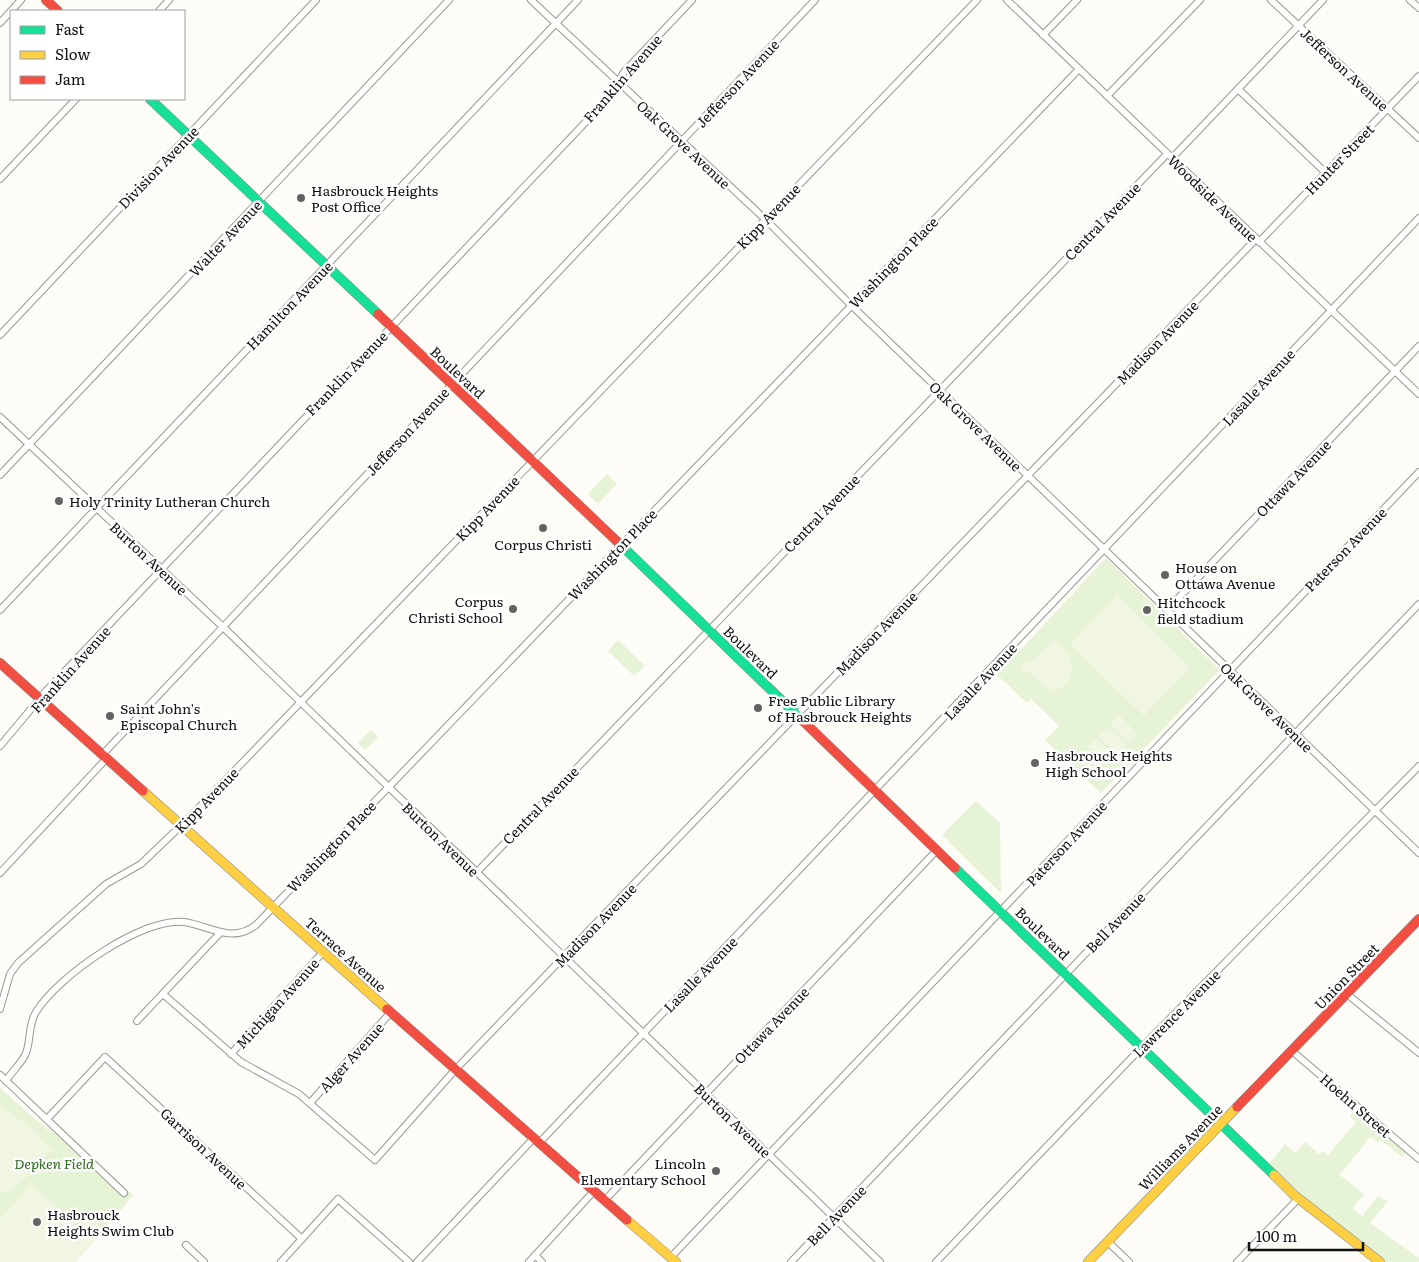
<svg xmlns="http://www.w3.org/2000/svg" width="1419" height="1262" viewBox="0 0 1419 1262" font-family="Literata,serif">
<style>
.green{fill:#e7f3d7}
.pitch{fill:#f0f6e1}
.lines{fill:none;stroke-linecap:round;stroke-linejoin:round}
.street-casing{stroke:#979795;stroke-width:8}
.fast-casing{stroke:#8e8d8b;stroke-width:10}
.slow-casing{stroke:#8e8d8b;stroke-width:10}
.jam-casing{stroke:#8e8d8b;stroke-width:10}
.street{stroke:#fffffe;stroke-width:6}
.fast{stroke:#16e098;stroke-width:9}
.slow{stroke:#ffcf43;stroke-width:9}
.jam{stroke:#f24e42;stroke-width:9}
.poi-dot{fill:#646362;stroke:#fff;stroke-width:2}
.labels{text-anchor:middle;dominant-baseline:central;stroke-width:5;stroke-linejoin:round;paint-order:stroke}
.street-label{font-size:14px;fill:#111;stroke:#fff}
.poi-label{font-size:14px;fill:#111;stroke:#fff;text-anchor:start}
.park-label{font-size:14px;font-style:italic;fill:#2f6b1f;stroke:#fff}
</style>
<rect width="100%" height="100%" fill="#fdfcf7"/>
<g class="green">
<polygon points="607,474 617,484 598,504 588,494"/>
<polygon points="1106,558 1220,670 1101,793 1045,740 1059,726 1031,699 1027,703 997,675"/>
<polygon points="618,640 645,666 634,676 608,651"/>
<polygon points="371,730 378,737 365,750 358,743"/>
<polygon points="976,801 1000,823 1001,893 942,835"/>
<polygon points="0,1088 48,1130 57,1123 133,1195 106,1228 102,1226 105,1229 75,1262 32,1185 13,1205 0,1262"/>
<polygon points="1339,1091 1409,1150 1402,1157 1380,1139 1378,1142 1370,1137 1340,1175 1364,1194 1353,1208 1362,1216 1378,1196 1388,1201 1370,1223 1419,1258 1419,1262 1380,1262 1266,1168 1285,1144 1295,1153 1305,1142 1319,1154 1323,1151 1328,1155 1356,1122 1350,1116 1352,1113 1334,1097"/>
</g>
<g class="pitch">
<polygon points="1117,595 1190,668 1144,716 1070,644"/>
<path d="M1053,641c17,7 27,29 13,44 -4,3 -11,5 -15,7l-22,-20 -3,1 -4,-4v-4l3,-4 6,1z"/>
<polygon points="1119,715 1138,734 1129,743 1110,724"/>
<polygon points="1107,727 1127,746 1118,755 1099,736"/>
<polygon points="1096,738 1115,757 1107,766 1087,747"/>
<polygon points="1085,750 1105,769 1098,776 1078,757"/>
<polygon points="2,1107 33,1129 47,1145 52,1147 52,1151 47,1153 39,1167 6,1194 0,1190 0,1109"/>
<polygon points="31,1184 79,1227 89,1218 105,1229 76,1262 0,1262 0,1219"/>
</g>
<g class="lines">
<defs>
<g id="street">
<polyline points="531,0 765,219 851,305 1419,853"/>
<polyline points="1007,0 1419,394"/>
<polyline points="1271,0 1419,138"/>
<polyline points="1410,0 1419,8"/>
<polyline points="159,11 169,0"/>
<polyline points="0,23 21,0"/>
<polyline points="1043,35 1077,0"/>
<polyline points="1238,89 1326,173"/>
<polyline points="1107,96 1200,0"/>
<polyline points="1172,158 1323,0"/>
<polyline points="0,179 76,99"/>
<polyline points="1259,242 1419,76"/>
<polyline points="0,335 316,0"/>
<polyline points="0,417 223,627 880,1262"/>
<polyline points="0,475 449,0"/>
<polyline points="0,610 578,0"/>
<polyline points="1167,610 1419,346"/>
<polyline points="0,746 47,690 581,127 612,93 624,72 692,0"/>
<polyline points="103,754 815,0"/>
<polyline points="0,873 107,758"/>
<polyline points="476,873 1167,154"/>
<polyline points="163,994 241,1062 299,1094 375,1160 455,1070 571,949 1256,239"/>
<polyline points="1347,994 1419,1053"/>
<polyline points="0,1009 10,974 18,963 106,884 141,864 189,818 977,0"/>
<polyline points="137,1021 220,933"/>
<polyline points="1292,1051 1419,1159"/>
<polyline points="231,1054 323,952"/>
<polyline points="0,1075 124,1193"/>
<path d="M6,1081c6,-10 16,-18 20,-28 5,-13 2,-28 10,-41 21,-35 106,-95 148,-90 27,4 47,22 72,3l823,-856"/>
<polyline points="310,1103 391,1012"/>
<polyline points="47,1119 105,1057 302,1239"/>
<polyline points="539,1143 1419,218"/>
<polyline points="605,1200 937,850"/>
<polyline points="1108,1242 1129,1262"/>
<polyline points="186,1245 204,1262"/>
<polyline points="535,1255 542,1262"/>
<polyline points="671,1257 1419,472"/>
<polyline points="281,1262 338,1199 409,1262"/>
<polyline points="417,1262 533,1139"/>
<polyline points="529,1262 594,1191"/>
<polyline points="791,1262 1419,604"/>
<polyline points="936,1262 1141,1048 1419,766"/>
<polyline points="1237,1262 1298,1199"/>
</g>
<g id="fast">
<polyline points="150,99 378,314"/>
<polyline points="624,548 801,719"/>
<polyline points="955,868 1274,1175"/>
</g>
<g id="slow">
<polyline points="143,791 387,1009"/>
<polyline points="1274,1175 1294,1195 1380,1262"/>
<polyline points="627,1220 676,1262"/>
<polyline points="1088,1262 1237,1107"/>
</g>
<g id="jam">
<polyline points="46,0 58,11"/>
<polyline points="378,314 624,548"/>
<polyline points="0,663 143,791"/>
<polyline points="801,719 955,868"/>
<polyline points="387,1009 627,1220"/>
<polyline points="1237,1107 1419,919"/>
</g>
</defs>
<use href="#street" class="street-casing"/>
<use href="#fast" class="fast-casing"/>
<use href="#slow" class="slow-casing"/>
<use href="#jam" class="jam-casing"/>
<use href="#street" class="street"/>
<use href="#fast" class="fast"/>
<use href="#slow" class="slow"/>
<use href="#jam" class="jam"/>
</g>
<g class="poi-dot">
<circle cx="301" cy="198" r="5"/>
<circle cx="59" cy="501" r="5"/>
<circle cx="543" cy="528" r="5"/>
<circle cx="1165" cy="575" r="5"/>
<circle cx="513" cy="609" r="5"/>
<circle cx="1147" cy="610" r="5"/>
<circle cx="758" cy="708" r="5"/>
<circle cx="110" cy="716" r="5"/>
<circle cx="1035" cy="763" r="5"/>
<circle cx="716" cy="1171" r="5"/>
<circle cx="37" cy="1222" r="5"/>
</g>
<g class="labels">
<g class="street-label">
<text transform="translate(1345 69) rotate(43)">Jefferson Avenue</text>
<text transform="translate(622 78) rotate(-49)">Franklin Avenue</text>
<text transform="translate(737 83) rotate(-47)">Jefferson Avenue</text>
<text transform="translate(684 144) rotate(43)">Oak Grove Avenue</text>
<text transform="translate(1339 159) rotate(-46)">Hunter Street</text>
<text transform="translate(158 167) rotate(-46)">Division Avenue</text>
<text transform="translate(1213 198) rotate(44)">Woodside Avenue</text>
<text transform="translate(768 216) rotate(-46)">Kipp Avenue</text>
<text transform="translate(1102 221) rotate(-46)">Central Avenue</text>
<text transform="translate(225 238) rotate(-47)">Walter Avenue</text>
<text transform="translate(893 262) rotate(-46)">Washington Place</text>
<text transform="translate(289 305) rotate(-46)">Hamilton Avenue</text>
<text transform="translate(1157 342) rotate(-46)">Madison Avenue</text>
<text transform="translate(458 372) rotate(43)">Boulevard</text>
<text transform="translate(346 373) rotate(-46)">Franklin Avenue</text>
<text transform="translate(1258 387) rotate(-47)">Lasalle Avenue</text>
<text transform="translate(976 426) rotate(44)">Oak Grove Avenue</text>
<text transform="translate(407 431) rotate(-47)">Jefferson Avenue</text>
<text transform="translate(1293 478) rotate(-46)">Ottawa Avenue</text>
<text transform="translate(487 508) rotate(-46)">Kipp Avenue</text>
<text transform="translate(821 513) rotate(-46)">Central Avenue</text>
<text transform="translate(1345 549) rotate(-46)">Paterson Avenue</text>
<text transform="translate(612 554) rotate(-46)">Washington Place</text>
<text transform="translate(149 558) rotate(43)">Burton Avenue</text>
<text transform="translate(876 633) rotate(-46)">Madison Avenue</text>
<text transform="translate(751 652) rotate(44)">Boulevard</text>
<text transform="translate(70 669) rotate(-48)">Franklin Avenue</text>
<text transform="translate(980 681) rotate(-47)">Lasalle Avenue</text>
<text transform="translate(1267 707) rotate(44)">Oak Grove Avenue</text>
<text transform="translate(206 800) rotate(-46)">Kipp Avenue</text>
<text transform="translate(540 805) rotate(-46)">Central Avenue</text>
<text transform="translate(441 839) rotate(44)">Burton Avenue</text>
<text transform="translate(1066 843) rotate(-47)">Paterson Avenue</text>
<text transform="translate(331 846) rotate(-46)">Washington Place</text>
<text transform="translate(1115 922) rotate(-46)">Bell Avenue</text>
<text transform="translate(595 925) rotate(-46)">Madison Avenue</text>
<text transform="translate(1043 933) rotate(44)">Boulevard</text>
<text transform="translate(346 954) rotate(42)">Terrace Avenue</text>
<text transform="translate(700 974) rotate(-46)">Lasalle Avenue</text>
<text transform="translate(1346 976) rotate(-46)">Union Street</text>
<text transform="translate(277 1003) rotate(-48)">Michigan Avenue</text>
<text transform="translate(1176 1013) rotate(-45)">Lawrence Avenue</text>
<text transform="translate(771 1025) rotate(-46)">Ottawa Avenue</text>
<text transform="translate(351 1057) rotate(-48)">Alger Avenue</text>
<text transform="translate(1356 1105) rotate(41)">Hoehn Street</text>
<text transform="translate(733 1120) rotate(44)">Burton Avenue</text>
<text transform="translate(1180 1147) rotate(-46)">Williams Avenue</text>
<text transform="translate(204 1148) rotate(43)">Garrison Avenue</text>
<text transform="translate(836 1215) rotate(-46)">Bell Avenue</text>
</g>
<g class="poi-label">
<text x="311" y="190">Hasbrouck Heights<tspan x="311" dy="16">Post Office</tspan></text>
<text x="69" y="501">Holy Trinity Lutheran Church</text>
<text x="543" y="544" text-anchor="middle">Corpus Christi</text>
<text x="1175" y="567">House on<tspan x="1175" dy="16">Ottawa Avenue</tspan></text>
<text x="503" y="601" text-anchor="end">Corpus<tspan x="503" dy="16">Christi School</tspan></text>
<text x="1157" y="602">Hitchcock<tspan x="1157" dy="16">field stadium</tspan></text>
<text x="768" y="700">Free Public Library<tspan x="768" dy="16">of Hasbrouck Heights</tspan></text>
<text x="120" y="708">Saint John's<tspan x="120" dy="16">Episcopal Church</tspan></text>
<text x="1045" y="755">Hasbrouck Heights<tspan x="1045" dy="16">High School</tspan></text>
<text x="706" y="1163" text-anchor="end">Lincoln<tspan x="706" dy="16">Elementary School</tspan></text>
<text x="47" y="1214">Hasbrouck<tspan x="47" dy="16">Heights Swim Club</tspan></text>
</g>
<g class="park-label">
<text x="54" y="1163">Depken Field</text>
</g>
</g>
<rect x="10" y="10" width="175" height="90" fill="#ffffff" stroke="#a0a0a0"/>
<rect x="20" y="26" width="25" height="8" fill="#16e098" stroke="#a0a0a0"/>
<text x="55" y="35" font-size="15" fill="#111111">Fast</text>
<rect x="20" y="51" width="25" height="8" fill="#ffcf43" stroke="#a0a0a0"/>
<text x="55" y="60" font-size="15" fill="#111111">Slow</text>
<rect x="20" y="76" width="25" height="8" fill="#f24e42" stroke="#a0a0a0"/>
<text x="55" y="85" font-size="15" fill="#111111">Jam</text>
<path d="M1249 1242v8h114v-8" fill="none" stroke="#111111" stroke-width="2.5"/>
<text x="1256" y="1242" font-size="15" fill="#111111" stroke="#ffffff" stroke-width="4" paint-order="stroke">100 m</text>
</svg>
